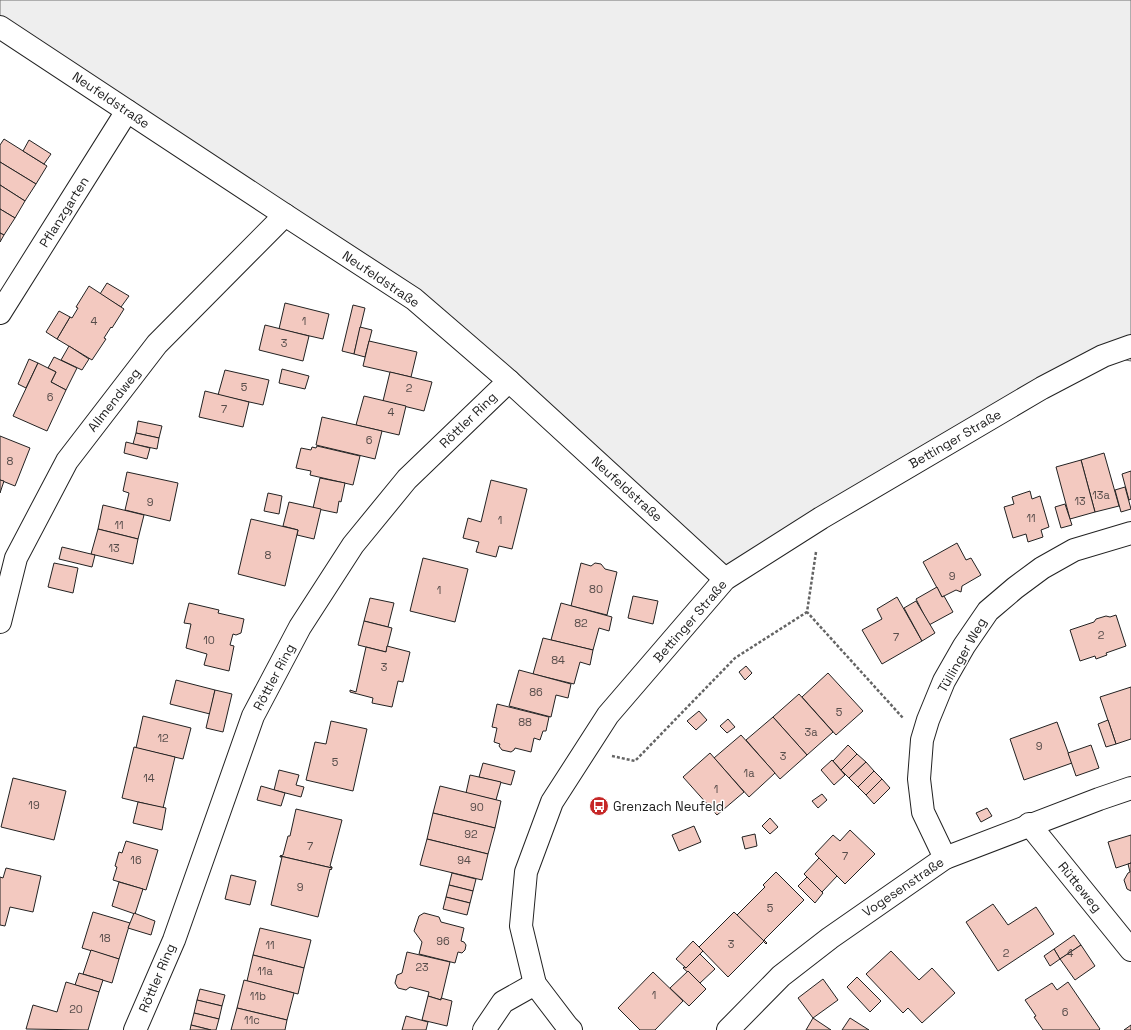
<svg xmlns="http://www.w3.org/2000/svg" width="1131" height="1030" viewBox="0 0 1131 1030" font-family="'Space Grotesk',sans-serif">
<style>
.green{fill:#eee;stroke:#6f6f6f}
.building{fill:#f3c9c0;stroke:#222}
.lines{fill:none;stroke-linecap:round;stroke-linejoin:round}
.minor-casing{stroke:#222;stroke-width:24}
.path{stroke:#646464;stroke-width:2.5;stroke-dasharray:3 2;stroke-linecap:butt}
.minor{stroke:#fff;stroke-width:22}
.labels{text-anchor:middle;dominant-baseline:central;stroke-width:3;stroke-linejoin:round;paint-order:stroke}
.number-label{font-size:11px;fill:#564c4a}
.street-label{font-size:13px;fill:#222;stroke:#fff}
.poi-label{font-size:13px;fill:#222;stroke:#fff;text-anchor:start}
</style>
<rect width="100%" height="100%" fill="#fff"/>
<polygon class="green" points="0,0 1131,0 1131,361 1103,356 725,579 414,299 0,27"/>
<g class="building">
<polygon points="4,139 47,166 36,184 0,162 0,145"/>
<polygon points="29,140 51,154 44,164 23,151"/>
<polygon points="0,162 36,184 25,201 0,185"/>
<polygon points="0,185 25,201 15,218 0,209"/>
<polygon points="0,209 15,218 4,235 0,233"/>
<polygon points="0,233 4,235 0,242"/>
<polygon points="107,283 129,296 121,307 100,294"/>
<polygon points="89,286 124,309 112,328 111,327 104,338 106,339 92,360 57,339 70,317 72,318 78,308 76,307"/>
<polygon points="285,303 329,314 323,339 279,329"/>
<polygon points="353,305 365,308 354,354 342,351"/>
<polygon points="59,311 70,317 57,339 46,332"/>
<polygon points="265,325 309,336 303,361 259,350"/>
<polygon points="360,327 372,330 365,357 354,354"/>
<polygon points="369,341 417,352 411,377 363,366"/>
<polygon points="69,346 89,359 82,370 61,360"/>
<polygon points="54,357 77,368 66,390 51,382 56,372 48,368"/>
<polygon points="29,359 38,363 26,388 18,384"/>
<polygon points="38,363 56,372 51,382 66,390 47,431 13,416"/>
<polygon points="282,369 309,376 305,389 279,383"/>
<polygon points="225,370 269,380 263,405 218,395"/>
<polygon points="390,372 432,382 424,411 383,401"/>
<polygon points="205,391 249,402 243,427 199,417"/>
<polygon points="364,396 406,406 399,435 356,425"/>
<polygon points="322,417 382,431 375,459 316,445"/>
<polygon points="138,421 162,426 159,438 136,433"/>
<polygon points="136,433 159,438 157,449 133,444"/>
<polygon points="0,436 30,448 15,486 0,480"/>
<polygon points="126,442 150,448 147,459 124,453"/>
<polygon points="317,446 360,456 353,485 310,475 311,471 296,468 301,448 311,450 312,447 316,448"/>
<polygon points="1104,453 1119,506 1095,512 1081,460"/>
<polygon points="1081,460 1095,512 1070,519 1056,467"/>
<polygon points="1131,471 1131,499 1129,500 1122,474"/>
<polygon points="127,472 178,483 170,521 125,510 129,493 123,491"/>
<polygon points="320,478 345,483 341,502 339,501 337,513 313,508"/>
<polygon points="0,480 4,481 0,493"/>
<polygon points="491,480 527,489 512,549 499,546 496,557 476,552 479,542 463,538 468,518 481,522"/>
<polygon points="1125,487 1131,509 1121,512 1115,490"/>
<polygon points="1030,491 1032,499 1040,496 1049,527 1041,530 1043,537 1028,542 1026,534 1013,538 1004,507 1014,504 1012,497"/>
<polygon points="268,493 282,496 279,514 264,511"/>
<polygon points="289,502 321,509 314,539 297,535 298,530 283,526"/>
<polygon points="1065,504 1072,525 1061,528 1055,507"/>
<polygon points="103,505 144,515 138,539 98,529"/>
<polygon points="251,519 298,530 285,586 238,574"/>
<polygon points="98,529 138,539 133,564 91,554"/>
<polygon points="957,543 966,560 971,558 981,575 962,586 961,592 956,590 942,597 923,562"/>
<polygon points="62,547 95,555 92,567 59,559"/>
<polygon points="423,558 468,569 455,622 410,611"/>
<polygon points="54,563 78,568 73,593 48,587"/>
<polygon points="581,563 591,566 595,563 601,564 605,569 617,572 607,615 571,606"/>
<polygon points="937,587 942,597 944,596 953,612 929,625 916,599"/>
<polygon points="633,596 658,601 653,624 628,618"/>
<polygon points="897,597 922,641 882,664 862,630 882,619 877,609"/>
<polygon points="370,598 394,603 388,627 364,621"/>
<polygon points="916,601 935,633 922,641 904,608"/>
<polygon points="189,603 219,610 218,613 244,619 241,633 236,635 233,634 230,645 234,646 229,671 204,665 207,654 186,648 191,624 184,623"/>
<polygon points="561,603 612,617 609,631 599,628 593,650 551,640"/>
<polygon points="1116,615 1126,646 1106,653 1107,655 1096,659 1095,656 1080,661 1070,630 1094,622 1096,619 1106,616 1110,617"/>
<polygon points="364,621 392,628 386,652 358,645"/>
<polygon points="543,638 593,650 590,665 580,662 574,684 533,674"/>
<polygon points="387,646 410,652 403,682 398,681 392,707 372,703 373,698 350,692 350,690 356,692 366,647 386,652"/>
<polygon points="746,666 752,673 745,680 739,672"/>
<polygon points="519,670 571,684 568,698 556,695 551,717 509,706"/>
<polygon points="828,673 863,711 836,735 802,697"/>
<polygon points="176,680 215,690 210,714 170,704"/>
<polygon points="1131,687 1131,739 1116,744 1100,697"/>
<polygon points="215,690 232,694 223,732 206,728"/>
<polygon points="799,694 833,732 807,755 773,717"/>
<polygon points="497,704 549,717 546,731 543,731 540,740 534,738 531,752 515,748 514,750 511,752 502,750 499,746 500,744 494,742 497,728 492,727"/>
<polygon points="699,711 707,720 696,730 687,721"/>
<polygon points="143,716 191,728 183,759 136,748"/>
<polygon points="773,717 807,755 780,779 746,740"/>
<polygon points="728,719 735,727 727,733 720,726"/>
<polygon points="1108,720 1116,744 1106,747 1098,724"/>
<polygon points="331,721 367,729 353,791 306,780 315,742 326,744"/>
<polygon points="1057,722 1072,763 1024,780 1010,739"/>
<polygon points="741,735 775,773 749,797 714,758"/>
<polygon points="848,745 857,754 841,770 833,761"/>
<polygon points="1091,745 1099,768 1076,776 1068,753"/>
<polygon points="134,747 175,757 163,808 122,798"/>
<polygon points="710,753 744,792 717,815 683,777"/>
<polygon points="857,754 866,762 849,778 841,770"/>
<polygon points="832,760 845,775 834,785 821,770"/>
<polygon points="866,762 874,771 858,787 849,778"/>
<polygon points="483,763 515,771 511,785 479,777"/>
<polygon points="279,770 299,775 296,785 304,787 301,797 274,790"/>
<polygon points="874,771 882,779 866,795 858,787"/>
<polygon points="470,775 501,782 496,800 466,793"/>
<polygon points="13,778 66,791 54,840 1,827"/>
<polygon points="882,779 890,788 874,804 866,795"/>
<polygon points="261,786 285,793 281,806 257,800"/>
<polygon points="440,786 501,801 495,828 433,813"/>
<polygon points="822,794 827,800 818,808 812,801"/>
<polygon points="138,802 166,808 162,830 133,823"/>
<polygon points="987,808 992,816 981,822 976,813"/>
<polygon points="296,809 342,820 330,866 332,867 332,868 280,856 283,855 288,836 290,836"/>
<polygon points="433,813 495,828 488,854 427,839"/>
<polygon points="770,818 778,827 770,834 762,826"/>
<polygon points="694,826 701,842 679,851 672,835"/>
<polygon points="850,830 875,854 845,884 815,854 833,835 840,841"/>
<polygon points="755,834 757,846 745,849 742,837"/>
<polygon points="1131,835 1131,863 1116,868 1108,842"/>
<polygon points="427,839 488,854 482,880 420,865"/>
<polygon points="126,841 158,850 146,890 113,880 117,867 115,866 119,852 122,853"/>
<polygon points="280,856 332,868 331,870 330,869 318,917 271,905 282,857 280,857"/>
<polygon points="819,858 837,876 822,892 804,874"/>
<polygon points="1131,863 1131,891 1127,889 1124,880 1128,873 1130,872 1128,864"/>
<polygon points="6,868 41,876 33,912 10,907 5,926 0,925 0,877 3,878"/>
<polygon points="776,872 804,900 764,940 767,943 766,944 737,915 765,887 763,885"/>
<polygon points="452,873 476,879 473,891 449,885"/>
<polygon points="231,875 256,881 250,905 225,899"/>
<polygon points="807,877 823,893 815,903 798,886"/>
<polygon points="119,882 143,889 135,914 112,906"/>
<polygon points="449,885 473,891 470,903 446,897"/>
<polygon points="446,897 470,903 467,915 443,909"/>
<polygon points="993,904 1008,925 1036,907 1054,934 998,971 966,922"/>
<polygon points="93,912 130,923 119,959 82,948"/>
<polygon points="734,912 764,941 728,977 699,947"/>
<polygon points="134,913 155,921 151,935 128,928"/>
<polygon points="424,913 439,917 441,922 464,928 461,941 464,942 466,945 465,950 462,953 458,952 455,963 419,954 422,942 414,931 419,916"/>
<polygon points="260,928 311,940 304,968 253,955"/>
<polygon points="1074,935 1081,945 1060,959 1054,949"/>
<polygon points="693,941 703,951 686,968 676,959"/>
<polygon points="1081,945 1095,966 1075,980 1060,959"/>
<polygon points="1054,949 1060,959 1050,966 1044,956"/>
<polygon points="91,950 119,959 112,983 83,974"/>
<polygon points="891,951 919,980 932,968 955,993 922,1023 908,1008 903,1013 866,974"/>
<polygon points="407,952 450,962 441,1000 428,996 429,992 410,987 406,990 398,988 395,983 397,975 402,973"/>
<polygon points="700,954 715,969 700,983 683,968 684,967 686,968"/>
<polygon points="253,955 304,968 298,994 247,981"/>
<polygon points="688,971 706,989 689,1006 670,988"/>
<polygon points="653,972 683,1001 655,1030 640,1030 618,1008"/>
<polygon points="79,973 103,980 99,992 75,985"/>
<polygon points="857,977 881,1001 870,1012 847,987"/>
<polygon points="823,979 838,1000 813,1018 798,998"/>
<polygon points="244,980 294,993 287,1020 237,1008"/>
<polygon points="66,982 99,992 88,1030 26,1029 33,1005 57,1012"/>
<polygon points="1068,982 1100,1029 1099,1030 1043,1030 1034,1017 1036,1016 1025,1000 1052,983 1057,990"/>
<polygon points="200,989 225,995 222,1006 197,1000"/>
<polygon points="428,996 441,1000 441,998 452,1001 447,1026 422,1020"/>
<polygon points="197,1000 222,1006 219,1019 194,1013"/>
<polygon points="237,1008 287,1020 285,1030 231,1030"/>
<polygon points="194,1013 219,1019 216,1030 211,1030 191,1025"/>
<polygon points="406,1016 428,1022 426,1030 402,1030"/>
<polygon points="813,1018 831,1030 806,1030"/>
<polygon points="850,1018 869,1030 842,1030"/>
<polygon points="191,1025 211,1030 190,1030"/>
<polygon points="1131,1025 1131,1030 1124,1030"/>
</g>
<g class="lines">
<defs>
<g id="minor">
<polyline points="0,27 285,215 414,299 509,381 725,579"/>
<polyline points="0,313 127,111"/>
<polyline points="0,622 16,558 67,461 157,344 285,215"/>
<polyline points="1029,824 1131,950"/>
<polyline points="945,858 923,812 919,779 922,740 928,720 944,681 964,646 988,611 1015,588 1042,568 1074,550 1131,533"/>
<polyline points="135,1030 174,940 253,716 300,627 353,545 407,479 509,381"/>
<polyline points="484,1030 503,1002 535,984"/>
<polyline points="571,1030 567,1026 535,984 521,926 526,872 552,802 608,715 725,579 821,518 1042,388 1103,356 1131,346"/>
<polyline points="728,1030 781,976 830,938 945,858 1099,799 1131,788"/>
</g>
</defs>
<use href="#minor" class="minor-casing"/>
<g class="path">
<polyline points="816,552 807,612 903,718"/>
<polyline points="612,756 635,761 735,658 807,612"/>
</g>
<use href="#minor" class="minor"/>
</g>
<defs>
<symbol id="bus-disc" viewBox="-11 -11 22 22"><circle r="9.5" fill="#c62828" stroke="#fff"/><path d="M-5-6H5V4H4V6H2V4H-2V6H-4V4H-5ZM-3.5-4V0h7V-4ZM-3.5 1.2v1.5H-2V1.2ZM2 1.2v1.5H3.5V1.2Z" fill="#fff"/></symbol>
</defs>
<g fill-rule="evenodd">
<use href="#bus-disc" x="588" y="795" width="22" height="22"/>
</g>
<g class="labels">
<g class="number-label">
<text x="94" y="321">4</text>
<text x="304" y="321">1</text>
<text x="284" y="343">3</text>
<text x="244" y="387">5</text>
<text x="409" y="388">2</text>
<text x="50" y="397">6</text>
<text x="224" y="409">7</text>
<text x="391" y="412">4</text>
<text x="369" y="440">6</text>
<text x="10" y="461">8</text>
<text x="1101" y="495">13a</text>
<text x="1080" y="501">13</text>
<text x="150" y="502">9</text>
<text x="1031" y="518">11</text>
<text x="500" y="520">1</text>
<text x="119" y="525">11</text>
<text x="114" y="548">13</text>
<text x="268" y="555">8</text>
<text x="952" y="576">9</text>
<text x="596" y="589">80</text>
<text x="439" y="590">1</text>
<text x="581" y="623">82</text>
<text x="1101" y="635">2</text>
<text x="896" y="637">7</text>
<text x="209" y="640">10</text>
<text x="558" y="660">84</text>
<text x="384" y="667">3</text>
<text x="536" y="692">86</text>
<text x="839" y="712">5</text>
<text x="525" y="722">88</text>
<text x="811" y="732">3a</text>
<text x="163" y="738">12</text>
<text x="1039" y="746">9</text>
<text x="783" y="756">3</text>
<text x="335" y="762">5</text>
<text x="749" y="773">1a</text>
<text x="149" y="778">14</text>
<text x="716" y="789">1</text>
<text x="34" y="805">19</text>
<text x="477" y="807">90</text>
<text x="471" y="834">92</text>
<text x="310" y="846">7</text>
<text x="845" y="856">7</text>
<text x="136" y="860">16</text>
<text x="464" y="860">94</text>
<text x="300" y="887">9</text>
<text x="770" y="908">5</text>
<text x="105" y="938">18</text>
<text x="443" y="941">96</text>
<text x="731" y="944">3</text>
<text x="270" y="945">11</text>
<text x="1006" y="953">2</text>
<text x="1070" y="953">4</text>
<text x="422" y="967">23</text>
<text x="265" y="971">11a</text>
<text x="654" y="995">1</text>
<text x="258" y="996">11b</text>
<text x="76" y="1009">20</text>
<text x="1065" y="1012">6</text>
<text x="252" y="1020">11c</text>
</g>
<g class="street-label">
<text transform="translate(111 100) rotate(34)">Neufeldstraße</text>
<text transform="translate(64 212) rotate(-58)">Pflanzgarten</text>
<text transform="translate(381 279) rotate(34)">Neufeldstraße</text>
<text transform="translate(114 400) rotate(-52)">Allmendweg</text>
<text transform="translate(468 420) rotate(-44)">Röttler Ring</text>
<text transform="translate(955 439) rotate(-30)">Bettinger Straße</text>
<text transform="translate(627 489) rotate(42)">Neufeldstraße</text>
<text transform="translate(690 621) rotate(-49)">Bettinger Straße</text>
<text transform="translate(962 655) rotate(-60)">Tüllinger Weg</text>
<text transform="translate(274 677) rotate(-62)">Röttler Ring</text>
<text transform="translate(903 887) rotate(-34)">Vogesenstraße</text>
<text transform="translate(1080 887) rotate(51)">Rütteweg</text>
<text transform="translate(157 978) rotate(-67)">Röttler Ring</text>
</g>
<g class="poi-label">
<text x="613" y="806">Grenzach Neufeld</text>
</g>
</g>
</svg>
